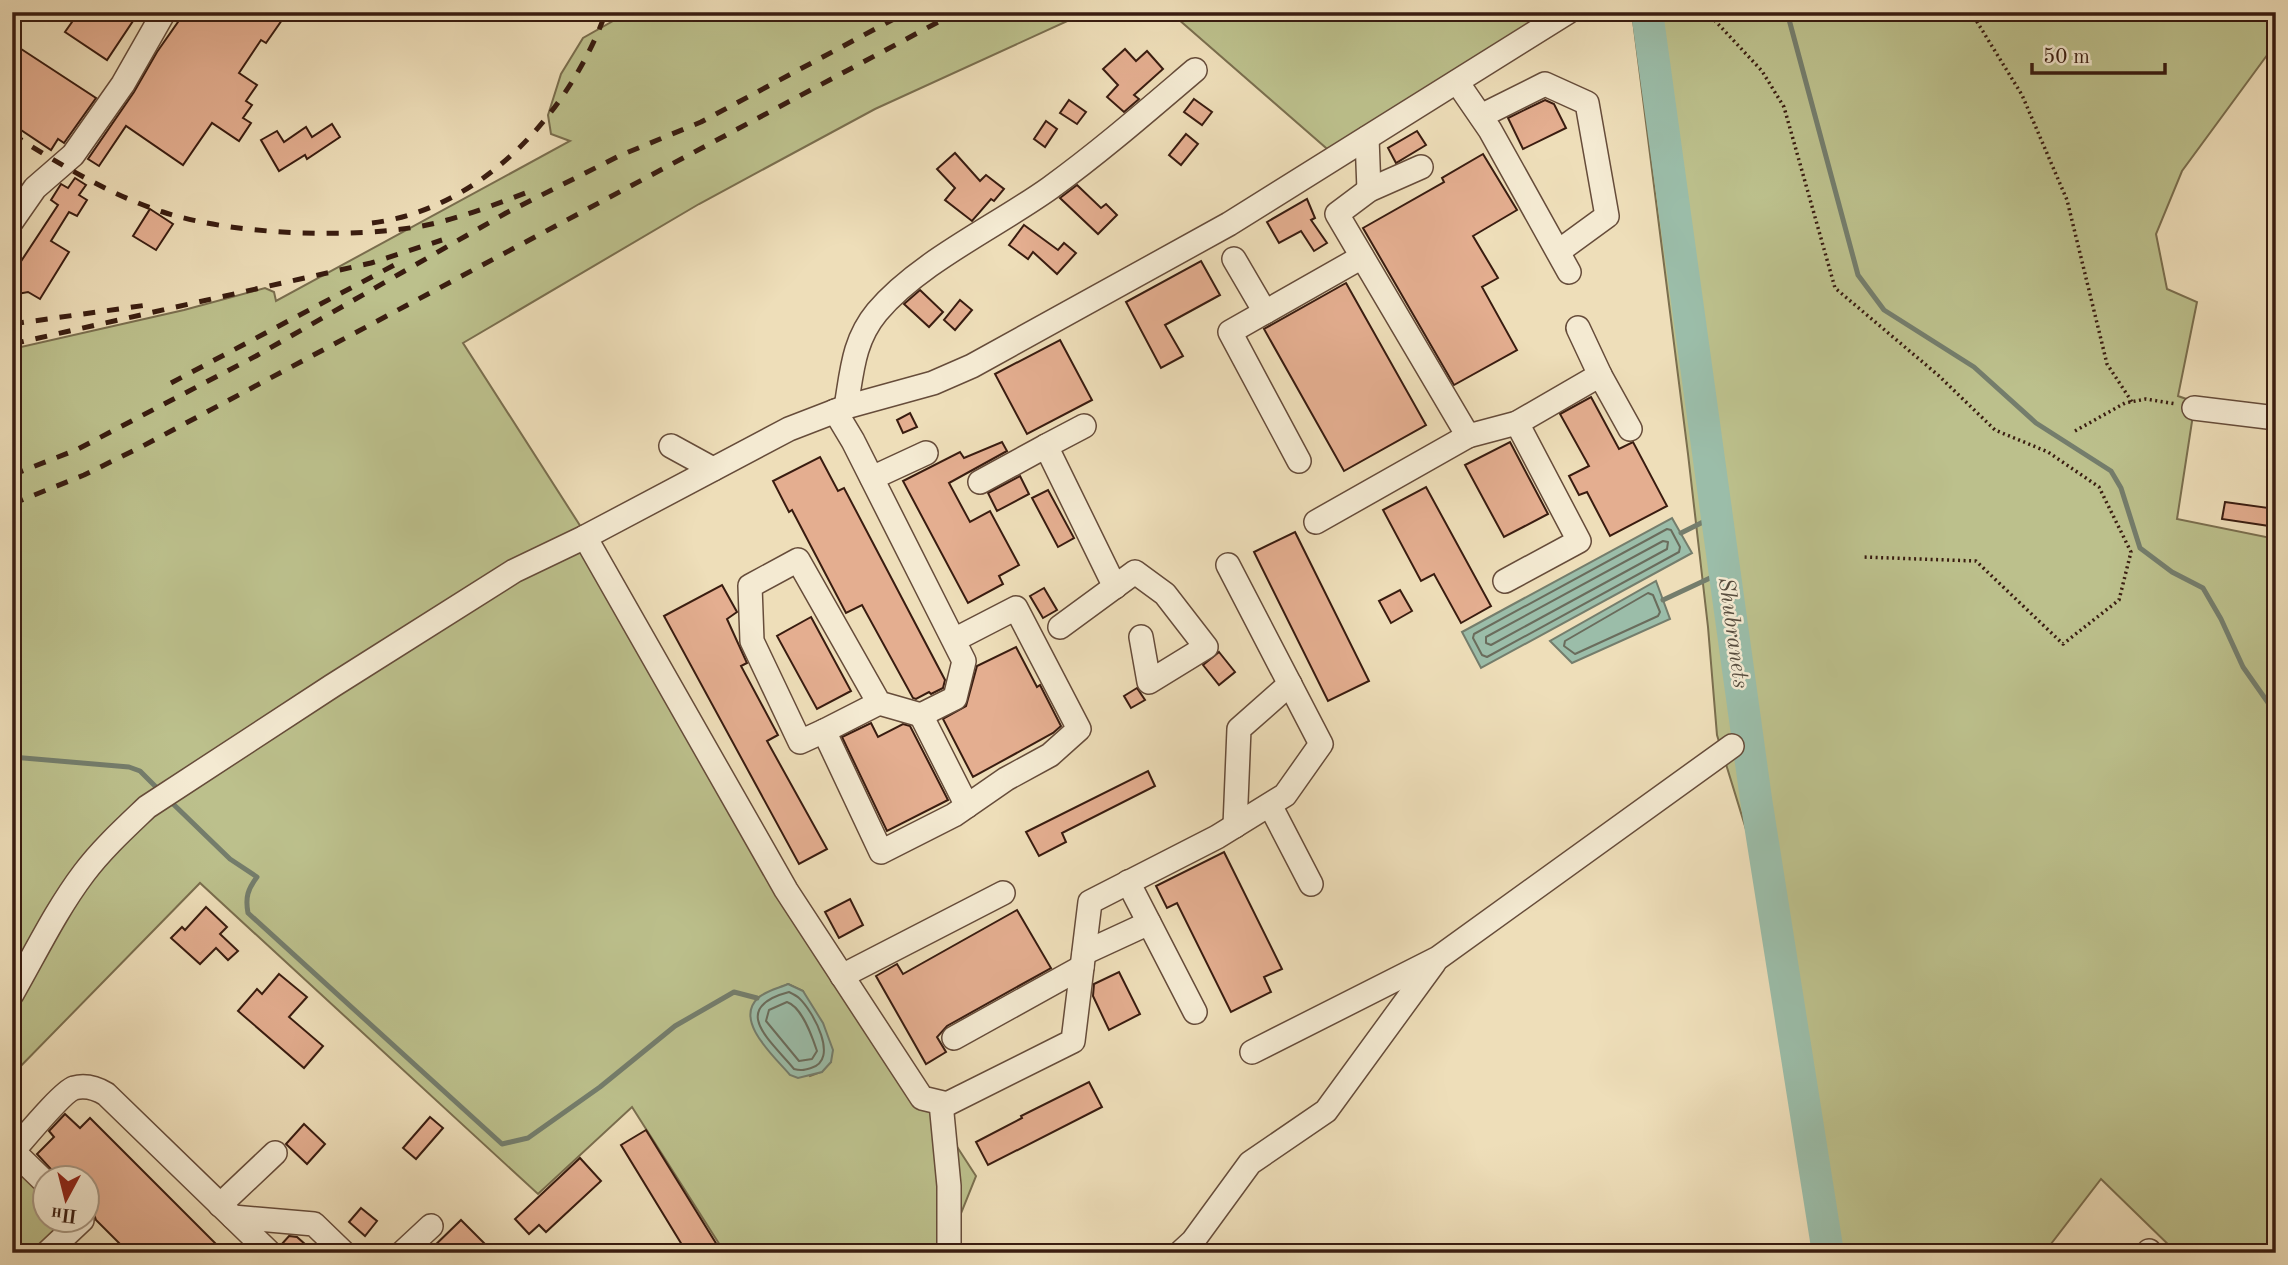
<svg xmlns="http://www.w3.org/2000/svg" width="2288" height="1265" viewBox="0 0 2288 1265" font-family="'Old Standard TT',serif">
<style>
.green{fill:#bcc08c;stroke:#7a6e4e;stroke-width:2;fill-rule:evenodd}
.water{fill:#9bbda9;stroke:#747d6c;stroke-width:2}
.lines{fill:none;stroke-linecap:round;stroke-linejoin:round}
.shore{stroke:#6a6c5c;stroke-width:2}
.stream{stroke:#747d6c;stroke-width:5}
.river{stroke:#9bbda9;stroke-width:32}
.building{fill:#e4ae90;stroke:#391c10;stroke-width:2}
.minor-casing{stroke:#664c3a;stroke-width:26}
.path{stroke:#391c10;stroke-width:3.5;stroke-dasharray:2 3.5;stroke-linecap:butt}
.minor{stroke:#f4ead2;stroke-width:23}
.rail{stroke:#391c10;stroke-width:5;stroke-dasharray:12 12;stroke-linecap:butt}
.labels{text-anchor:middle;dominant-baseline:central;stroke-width:5;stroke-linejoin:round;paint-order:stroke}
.water-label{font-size:23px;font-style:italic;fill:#564c3e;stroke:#f4ead2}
</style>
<rect width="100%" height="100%" fill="#eedeb9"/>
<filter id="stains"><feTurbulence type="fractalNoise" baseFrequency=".00286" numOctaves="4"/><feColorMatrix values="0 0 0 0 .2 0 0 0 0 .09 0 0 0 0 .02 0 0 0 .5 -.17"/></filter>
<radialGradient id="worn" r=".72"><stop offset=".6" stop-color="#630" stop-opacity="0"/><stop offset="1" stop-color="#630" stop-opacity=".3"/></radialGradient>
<g class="green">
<path d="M629,12h458l-212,97 -176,95 -236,139 125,195 202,351 186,287 -31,77h-220l-93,-146 -94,87 -338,-311 -188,192v-726l172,-39 81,-22 9,4 2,9 294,-160 -19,-7 -3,-19 13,-41 22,-36zM788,984l15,7 28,71 -10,10 -11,4 -53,-78z"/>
<polygon points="1170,12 1575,12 1341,161"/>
<polygon points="1632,12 2276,12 2276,43 2182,171 2156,234 2167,289 2197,302 2178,396 2195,402 2177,519 2276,539 2276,1253 2177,1253 2101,1179 2044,1253 1827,1253 1782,946 1717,735 1708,627 1688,454"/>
<polygon points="12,1144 45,1182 46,1220 78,1220 56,1253 12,1253"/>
</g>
<g class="water">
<polygon points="1672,518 1692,553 1481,668 1462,632"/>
<polygon points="1656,581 1670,619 1572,663 1550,641"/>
<path d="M788,984l15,7 20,32 10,27 -2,12 -9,10 -24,6 -8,-3c-14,-17 -57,-54 -32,-77 7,-7 21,-10 30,-14z"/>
</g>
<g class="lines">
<g class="shore">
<polygon points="1667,529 1671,530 1680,547 1679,552 1487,657 1482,655 1473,638 1474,634"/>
<polygon points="1663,541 1668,542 1667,549 1491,645 1486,643 1486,637"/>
<polygon points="1648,593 1653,595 1660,612 1658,616 1575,654 1564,646 1565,641"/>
<path d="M789,992c2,1 8,4 10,6 14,13 41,62 12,70 -7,2 -10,3 -17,1 -23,-28 -66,-61 -5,-77z"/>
<path d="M787,1002c15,5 25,34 30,49l-5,8 -13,2 -33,-40 3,-11z"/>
</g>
<g class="stream">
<polyline points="1787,12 1858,275 1884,310 1974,367 2036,423 2111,471 2121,488 2140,548 2172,572 2203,588 2221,619 2243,667 2276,714"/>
<polyline points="1681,533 1717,515"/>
<polyline points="1663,600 1725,571"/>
<polyline points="12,757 129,767 140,771 161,792"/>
<path d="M168,799l62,60 27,18c-9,12 -12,20 -9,36l254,231 26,-6 72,-51 75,-61 59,-34 23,6"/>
</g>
<polyline class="river" points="1647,12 1756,799 1828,1253"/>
</g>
<g class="building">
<polygon points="58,12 139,12 107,60 65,32 72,22"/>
<polygon points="185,12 270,12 282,20 266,43 261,40 239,73 257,85 246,101 252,105 243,118 251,123 239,141 212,123 183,165 126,126 99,166 88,159 134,92 157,52"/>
<polygon points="12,43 96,98 64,143 58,139 51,150 12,124"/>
<polygon points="1125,49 1136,61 1147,51 1163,69 1134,95 1139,99 1124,112 1107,97 1118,85 1103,69"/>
<polygon points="1194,99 1212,112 1202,125 1184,112"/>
<polygon points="1069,100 1086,112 1077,124 1060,113"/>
<polygon points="1545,100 1554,104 1566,128 1523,149 1508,118"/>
<polygon points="1046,121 1057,129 1045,147 1034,139"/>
<polygon points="332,124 340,137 307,159 305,155 279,171 261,140 277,131 284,142 306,127 312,137"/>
<polygon points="1417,131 1426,145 1396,163 1388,148"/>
<polygon points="1186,134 1198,144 1181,165 1169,155"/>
<polygon points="955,153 980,181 986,175 1004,189 994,201 991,199 972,221 945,200 955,188 937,169"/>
<polygon points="1483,154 1517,210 1473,236 1498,278 1482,287 1517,350 1454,385 1363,228 1444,182 1442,178"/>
<polygon points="75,178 86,185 79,195 87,200 77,216 69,212 51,241 69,252 40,299 28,292 12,295 12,275 58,205 51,200 61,184 68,188"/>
<polygon points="1077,185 1101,208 1106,204 1117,215 1098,234 1060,198"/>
<polygon points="1307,199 1315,218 1311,220 1327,243 1314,251 1301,231 1279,243 1267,222"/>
<polygon points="150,209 173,224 156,250 133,236"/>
<polygon points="1024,225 1058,250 1064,243 1076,253 1057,274 1033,252 1028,259 1009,245"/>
<polygon points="1201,261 1220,295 1165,325 1183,356 1161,368 1126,302"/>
<polygon points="1346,283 1426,425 1344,471 1264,329"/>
<polygon points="920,290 943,312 929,327 904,304"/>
<polygon points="960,300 972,310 955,330 944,320"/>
<polygon points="1060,340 1092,400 1027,434 995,374"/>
<polygon points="1591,397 1619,449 1633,442 1667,506 1610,536 1587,492 1579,495 1569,476 1589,466 1560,414"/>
<polygon points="910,413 917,427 903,433 897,420"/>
<polygon points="1002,442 1007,451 949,483 970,522 990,511 1019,565 999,576 1003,584 968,603 903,481 960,452 964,458"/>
<polygon points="1510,442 1548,514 1504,537 1465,465"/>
<polygon points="820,457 838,491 844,488 945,680 943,688 931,694 929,692 916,699 913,698 862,605 846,613 792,510 789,512 773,481"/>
<polygon points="1020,476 1029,494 997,511 988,493"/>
<polygon points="1426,487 1491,606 1461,623 1434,574 1421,581 1383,510"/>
<polygon points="1048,490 1074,538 1058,547 1032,498"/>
<polygon points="2225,502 2276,509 2276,527 2222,519"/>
<polygon points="1295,532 1369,681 1328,701 1254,552"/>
<polygon points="722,585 737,612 727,619 747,663 741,666 778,735 767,741 827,849 799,864 664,616"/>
<polygon points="1044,588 1057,610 1043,618 1030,596"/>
<polygon points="1400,590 1412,611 1391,623 1379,601"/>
<polygon points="811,617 851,691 817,709 777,636"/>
<polygon points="1016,647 1037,687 1040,685 1061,726 1053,733 973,777 943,719 966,706 977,666"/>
<polygon points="1219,652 1235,672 1219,685 1203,665"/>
<polygon points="1137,688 1145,700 1131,708 1124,696"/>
<polygon points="871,723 878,737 903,724 910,726 948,800 887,831 842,737"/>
<polygon points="1148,771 1155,786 1062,833 1066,842 1039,856 1026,832"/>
<polygon points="1224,852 1282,969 1264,977 1271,992 1231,1012 1177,903 1167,908 1156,886"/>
<polygon points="850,899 863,925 839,938 825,912"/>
<polygon points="206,907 227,927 220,934 238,951 228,960 216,948 200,964 171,938 182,927 185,930"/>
<polygon points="1017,910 1051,968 947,1026 937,1037 946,1052 926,1064 876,976 897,964 903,974"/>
<polygon points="1119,972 1140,1014 1109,1030 1093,996 1094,984"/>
<polygon points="279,974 307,997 289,1017 323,1046 304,1068 238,1011 257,989 262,994"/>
<polygon points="1089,1082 1102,1107 988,1165 976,1142 1022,1118 1021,1116"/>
<polygon points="65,1114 80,1128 90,1118 225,1253 129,1253 96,1220 93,1211 88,1207 88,1178 59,1178 37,1154 54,1137 49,1131"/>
<polygon points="430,1117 443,1128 416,1159 403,1148"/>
<polygon points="304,1124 325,1144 307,1164 286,1144"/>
<polygon points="646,1130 722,1253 687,1253 621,1145"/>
<polygon points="580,1158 601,1181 546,1232 539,1225 529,1234 515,1219"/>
<polygon points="361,1208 377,1221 365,1236 349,1222"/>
<polygon points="461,1220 494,1253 427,1253"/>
<polygon points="289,1236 297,1237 315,1253 284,1253 281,1245"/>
</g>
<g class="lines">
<defs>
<g id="minor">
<polyline points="1457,82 1490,130 1569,272"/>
<polyline points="1481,116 1545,84 1587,103 1607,216 1559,251"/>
<polyline points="1367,138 1369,190"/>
<polyline points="1421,167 1369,190 1337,214 1468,436 1517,423 1600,375 1630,429"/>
<polyline points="12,221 35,188 73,155 123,84 164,12"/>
<polyline points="1234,259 1265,312"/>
<polyline points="1578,328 1600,375"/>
<path d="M846,407c6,-35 7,-66 31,-95 42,-50 120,-86 173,-124 51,-37 98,-78 145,-118"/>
<polyline points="2194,408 2276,418"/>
<polyline points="835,411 853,441 964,661 955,698 921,715 879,703 798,560 750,586 752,641 800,742 824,731 881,852 954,815 1006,779 1050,755 1079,729 1016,608 954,640"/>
<polyline points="671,446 713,469"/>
<polyline points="1046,446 1084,426"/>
<polyline points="1299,461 1230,332 1362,257"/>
<polyline points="872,478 926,453"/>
<polyline points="980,482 1046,446 1115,587"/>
<polyline points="1316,522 1468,436"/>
<polyline points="585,537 786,890 922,1098 947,1104 1073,1041 1090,902 1217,837 1285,795 1321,744 1228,565"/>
<polyline points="1505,581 1579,541 1517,423"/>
<polyline points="1060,627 1135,572 1165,594 1206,647 1149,682 1141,637"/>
<polyline points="921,715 967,806"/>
<polyline points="824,731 879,703"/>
<polyline points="1270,805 1311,884"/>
<polyline points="1235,826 1239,729 1290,684"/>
<polyline points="1128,882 1195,1012"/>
<polyline points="1084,953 1149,923"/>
<polyline points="842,976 1003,893"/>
<path d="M12,994c23,-40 44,-84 72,-121 18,-24 41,-45 63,-66l185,-121 182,-115 71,-34 204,-108 57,-22 87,-24 39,-17 257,-142 339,-212"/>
<polyline points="954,1038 1082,967"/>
<polyline points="1252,1052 1438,958 1732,746"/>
<polyline points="941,1103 949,1186 949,1253"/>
<polyline points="13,1151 46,1183"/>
<path d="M12,1152c11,-12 50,-60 62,-64 11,-3 22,0 32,6l164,159"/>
<polyline points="220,1205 275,1153"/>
<polyline points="233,1217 314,1224 344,1253"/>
<polyline points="47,1253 82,1220"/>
<polyline points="402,1253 431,1226"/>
<polyline points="1180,1253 1193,1241 1250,1163 1326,1111 1434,963"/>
<polyline points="2148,1253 2149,1251"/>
</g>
</defs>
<use href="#minor" class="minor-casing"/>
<g class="path">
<polyline points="1707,12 1762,71 1784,107 1835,288 1938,375 1995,430 2048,452 2099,487 2131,552 2119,600 2063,644 1976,561 1863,557"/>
<polyline points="1971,12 2022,95 2067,200 2107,364 2132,402"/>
<polyline points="2075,431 2125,403 2146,399 2176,404"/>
</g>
<use href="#minor" class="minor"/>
<g class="rail">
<path d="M12,134c47,30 98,61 151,78 70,23 186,27 259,14 36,-7 72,-21 106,-34"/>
<path d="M372,223c110,-14 197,-109 234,-211"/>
<polyline points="12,324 147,305"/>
<polyline points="12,344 371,263 442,240"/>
<polyline points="171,383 400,262"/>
<polyline points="12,475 76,450 256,356 506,213 619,156 701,122 907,12"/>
<polyline points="12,504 84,475 141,447 957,12"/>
</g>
</g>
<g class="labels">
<g class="water-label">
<text transform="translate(1733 633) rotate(82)">Shubranets</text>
</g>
</g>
<rect width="2288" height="1265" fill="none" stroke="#eedeb9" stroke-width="42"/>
<rect x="14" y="14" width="2260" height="1237" fill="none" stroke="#391c10" stroke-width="3.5"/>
<rect x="21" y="21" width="2246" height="1223" fill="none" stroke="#391c10" stroke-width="2"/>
<g transform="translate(66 1199) rotate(187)"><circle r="33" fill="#f4ead2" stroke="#a99884" stroke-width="2"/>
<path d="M0-5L12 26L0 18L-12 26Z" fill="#8f2418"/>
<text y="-10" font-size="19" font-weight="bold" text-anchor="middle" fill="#391c10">Пн</text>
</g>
<path d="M2032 63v10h133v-10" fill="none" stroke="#391c10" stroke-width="3.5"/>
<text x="2043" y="63" font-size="21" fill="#391c10" stroke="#f4ead2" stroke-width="5" paint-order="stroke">50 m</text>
<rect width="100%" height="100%" filter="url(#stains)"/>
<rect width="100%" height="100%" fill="url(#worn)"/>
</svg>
